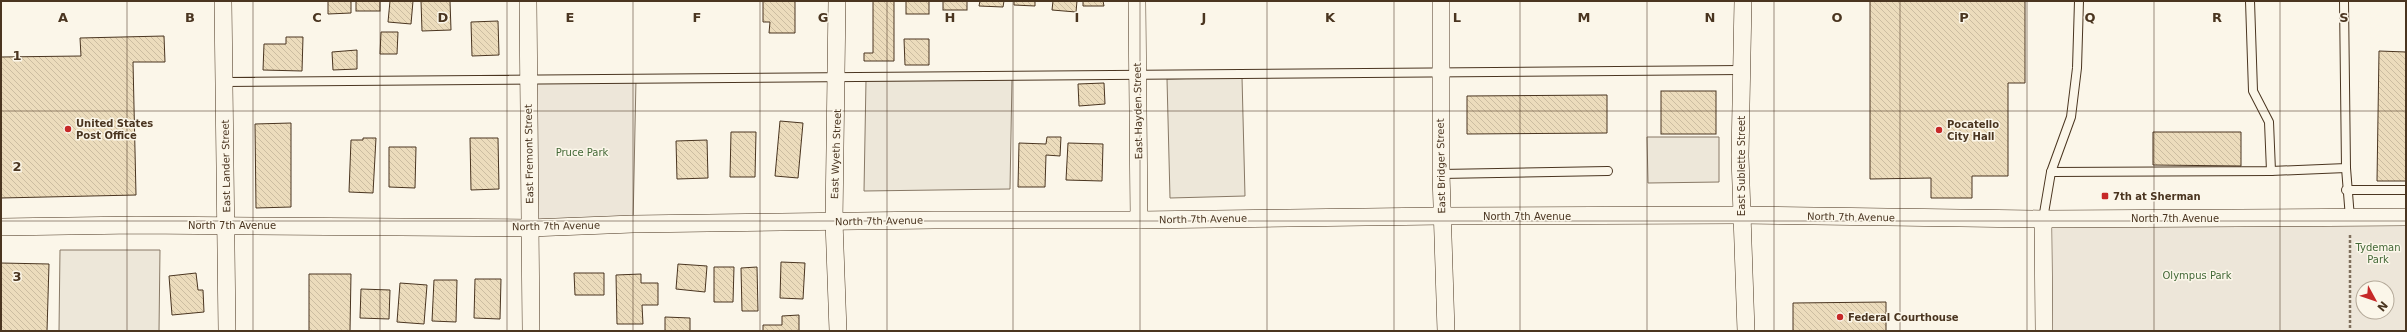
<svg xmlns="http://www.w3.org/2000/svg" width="2407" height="332" viewBox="0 0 2407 332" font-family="'DejaVu Sans',sans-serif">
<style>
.green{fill:#ede6d9;stroke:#887966;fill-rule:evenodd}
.parking{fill:#ede7d9;stroke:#887966}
.building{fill:url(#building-back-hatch);stroke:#4a3520}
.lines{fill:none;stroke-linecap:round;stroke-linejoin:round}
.lane-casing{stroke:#4a3520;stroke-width:10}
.street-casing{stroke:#4a3520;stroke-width:18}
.path{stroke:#7f6f5c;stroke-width:2.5;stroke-dasharray:3 2;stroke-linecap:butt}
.lane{stroke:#fbf6e9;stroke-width:8}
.street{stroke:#fbf6e9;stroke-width:17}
.grid{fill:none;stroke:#4a3520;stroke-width:1;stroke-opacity:0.55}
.poi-dot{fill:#c62828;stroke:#fbf6e9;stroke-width:1.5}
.labels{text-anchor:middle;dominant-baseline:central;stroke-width:3;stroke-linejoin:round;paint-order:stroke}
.street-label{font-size:10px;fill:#4a3520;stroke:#fbf6e9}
.poi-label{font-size:10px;font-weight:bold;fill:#4a3520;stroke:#fbf6e9;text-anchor:start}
.park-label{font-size:10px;fill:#436837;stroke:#fbf6e9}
.grid-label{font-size:13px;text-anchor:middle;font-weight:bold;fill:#4a3520;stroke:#fbf6e9;stroke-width:3;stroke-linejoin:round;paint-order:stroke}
</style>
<defs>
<pattern id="building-back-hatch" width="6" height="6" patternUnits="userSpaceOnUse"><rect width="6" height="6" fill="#ecdcbc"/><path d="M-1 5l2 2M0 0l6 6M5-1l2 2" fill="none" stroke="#ccbda1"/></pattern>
</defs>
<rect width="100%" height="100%" fill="#fbf6e9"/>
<g class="green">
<polygon points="636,79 633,224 530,228 528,80"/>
<path d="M2406,217v114h-362l-1,-112zM2363,288h24v24h-24z"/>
</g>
<g class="parking">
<polygon points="1242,77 1245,196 1170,198 1167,79"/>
<polygon points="1012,78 1010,189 864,191 866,80"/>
<polygon points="1647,137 1719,137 1719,182 1648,183"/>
<polygon points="60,250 160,250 159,331 59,331"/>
</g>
<g class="building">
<polygon points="328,1 351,1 351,13 328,14"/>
<rect x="356" y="1" width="24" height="10"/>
<polygon points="390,1 413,1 411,24 388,22"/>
<polygon points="421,1 450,1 451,30 422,31"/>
<polygon points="763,1 795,1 795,33 769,33 770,22 763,22"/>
<polygon points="873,1 894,1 894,61 864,61 864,53 873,53"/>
<rect x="906" y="1" width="23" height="13"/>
<rect x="943" y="1" width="24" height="9"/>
<polygon points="980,1 1004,1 1003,7 979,6"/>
<polygon points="1014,1 1035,1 1035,6 1014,5"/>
<polygon points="1053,1 1077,1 1076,12 1052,10"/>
<polygon points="1083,1 1103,1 1104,6 1083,6"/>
<polygon points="1870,1 2025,1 2025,83 2008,83 2008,176 1972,176 1972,198 1931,198 1931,178 1870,179"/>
<polygon points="498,21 499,55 472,56 471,22"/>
<polygon points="381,32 398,32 397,54 380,54"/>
<polygon points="164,36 165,62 133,62 136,195 1,198 1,57 81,56 80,38"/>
<polygon points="286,37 303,37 302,71 263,70 264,44 286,44"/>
<polygon points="904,39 929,39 929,65 905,65"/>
<polygon points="357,50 357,69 333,70 332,52"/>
<polygon points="2379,51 2406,52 2406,181 2377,181"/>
<polygon points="1104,83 1105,104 1079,106 1078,84"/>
<rect x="1661" y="91" width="55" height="43"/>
<polygon points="1607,95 1607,133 1467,134 1467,96"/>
<polygon points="780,121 803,123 798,178 775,176"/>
<polygon points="291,123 291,207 256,208 255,124"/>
<polygon points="731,132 756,132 755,177 730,177"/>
<polygon points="2153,132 2241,132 2241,166 2153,165"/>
<polygon points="1047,137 1061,137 1060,156 1046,155 1045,187 1018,187 1019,143 1046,144"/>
<polygon points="363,138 376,138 373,193 349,192 351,140 363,140"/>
<polygon points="470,138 498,138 499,189 471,190"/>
<polygon points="707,140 708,178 677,179 676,141"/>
<polygon points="1068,143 1103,144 1102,181 1066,180"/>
<polygon points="389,147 416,147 415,188 389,187"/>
<polygon points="781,262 805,263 803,299 780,298"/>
<polygon points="1,263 49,264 47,331 1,331"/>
<polygon points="678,264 707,266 705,292 676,289"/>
<polygon points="714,267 734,267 733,302 714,302"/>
<polygon points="757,267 758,311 742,311 741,268"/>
<polygon points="196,273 198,290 203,290 204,312 172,315 169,276"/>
<polygon points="574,273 604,273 604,295 575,295"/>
<polygon points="309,274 351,274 350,331 309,331"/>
<polygon points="641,274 641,283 658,283 658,305 642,305 643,324 617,324 616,275"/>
<polygon points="475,279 501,279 500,319 474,318"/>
<polygon points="434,280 457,280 456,322 432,321"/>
<polygon points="400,283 427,285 424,324 397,322"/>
<polygon points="361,289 390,290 389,319 360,318"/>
<polygon points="1886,302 1886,331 1793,331 1793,303"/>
<polygon points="799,315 799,331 763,331 763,325 782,325 782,316"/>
<polygon points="665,317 690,318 690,331 665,331"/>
</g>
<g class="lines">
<defs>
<g id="lane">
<polyline points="2250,1 2253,91 2269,122 2271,171"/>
<polyline points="224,82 1742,70"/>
<polyline points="2346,168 2350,218"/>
<polyline points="2051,172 2271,171 2346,168 2344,1"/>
<polyline points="1441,174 1608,171"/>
<polyline points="2346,190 2406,190"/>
<polyline points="2043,219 2051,172 2071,117 2077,68 2079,1"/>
</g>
<g id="street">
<polyline points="223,1 227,331"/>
<polyline points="528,1 531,331"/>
<polyline points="837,1 834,221 838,331"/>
<polyline points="1137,1 1139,220"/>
<polyline points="1441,1 1441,174 1446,331"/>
<polyline points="1743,1 1740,156 1746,331"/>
<polyline points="2043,219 2044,331"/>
<polyline points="1,227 136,225 530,228 633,224 934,220 1139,220 1442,216 1742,215 2043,219 2406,217"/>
</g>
</defs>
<use href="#lane" class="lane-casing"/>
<use href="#street" class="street-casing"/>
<polyline class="path" points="2350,235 2350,331"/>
<use href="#lane" class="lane"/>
<use href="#street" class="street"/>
</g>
<path class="grid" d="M127,1v330M253,1v330M380,1v330M507,1v330M633,1v330M760,1v330M887,1v330M1013,1v330M1140,1v330M1267,1v330M1394,1v330M1520,1v330M1647,1v330M1774,1v330M1900,1v330M2027,1v330M2154,1v330M2280,1v330M1,111h2405M1,221h2405"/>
<g class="poi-dot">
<circle cx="68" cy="129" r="4"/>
<circle cx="1939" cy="130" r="4"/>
<rect x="2101" y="192" width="8" height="8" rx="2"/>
<circle cx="1840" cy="317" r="4"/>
</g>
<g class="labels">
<g class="street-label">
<text transform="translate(1138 111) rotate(-91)">East Hayden Street</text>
<text transform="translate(529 154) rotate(-91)">East Fremont Street</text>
<text transform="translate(836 154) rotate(-88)">East Wyeth Street</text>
<text transform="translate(226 166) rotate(-91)">East Lander Street</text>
<text transform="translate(1441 166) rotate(-91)">East Bridger Street</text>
<text transform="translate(1741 166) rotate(-90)">East Sublette Street</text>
<text x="1527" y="216">North 7th Avenue</text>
<text transform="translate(1851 217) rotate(1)">North 7th Avenue</text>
<text x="2175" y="218">North 7th Avenue</text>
<text transform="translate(1203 219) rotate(-1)">North 7th Avenue</text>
<text transform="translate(879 221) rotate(-1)">North 7th Avenue</text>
<text x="232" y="225">North 7th Avenue</text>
<text transform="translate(556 226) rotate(-1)">North 7th Avenue</text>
</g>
<g class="poi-label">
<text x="76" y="123">United States<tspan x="76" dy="12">Post Office</tspan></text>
<text x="1947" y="124">Pocatello<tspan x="1947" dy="12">City Hall</tspan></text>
<text x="2113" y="196">7th at Sherman</text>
<text x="1848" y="317">Federal Courthouse</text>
</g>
<g class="park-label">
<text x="582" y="152">Pruce Park</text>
<text x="2378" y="247">Tydeman<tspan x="2378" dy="12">Park</tspan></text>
<text x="2197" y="275">Olympus Park</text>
</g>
</g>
<g class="grid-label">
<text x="63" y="22">A</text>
<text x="190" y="22">B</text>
<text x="317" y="22">C</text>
<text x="443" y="22">D</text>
<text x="570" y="22">E</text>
<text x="697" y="22">F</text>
<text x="823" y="22">G</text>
<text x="950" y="22">H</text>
<text x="1077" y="22">I</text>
<text x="1204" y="22">J</text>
<text x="1330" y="22">K</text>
<text x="1457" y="22">L</text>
<text x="1584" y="22">M</text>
<text x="1710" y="22">N</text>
<text x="1837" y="22">O</text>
<text x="1964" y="22">P</text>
<text x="2090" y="22">Q</text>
<text x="2217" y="22">R</text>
<text x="2344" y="22">S</text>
<text x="17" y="60">1</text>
<text x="17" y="171">2</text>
<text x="17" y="281">3</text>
</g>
<rect width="2407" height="332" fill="none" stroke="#4a3520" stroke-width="4"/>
<g transform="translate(2375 300) rotate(130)"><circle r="19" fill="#fbf6e9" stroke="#b4a999"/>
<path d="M0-3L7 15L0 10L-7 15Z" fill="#c62828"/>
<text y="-6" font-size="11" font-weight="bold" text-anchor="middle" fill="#4a3520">N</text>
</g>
</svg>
